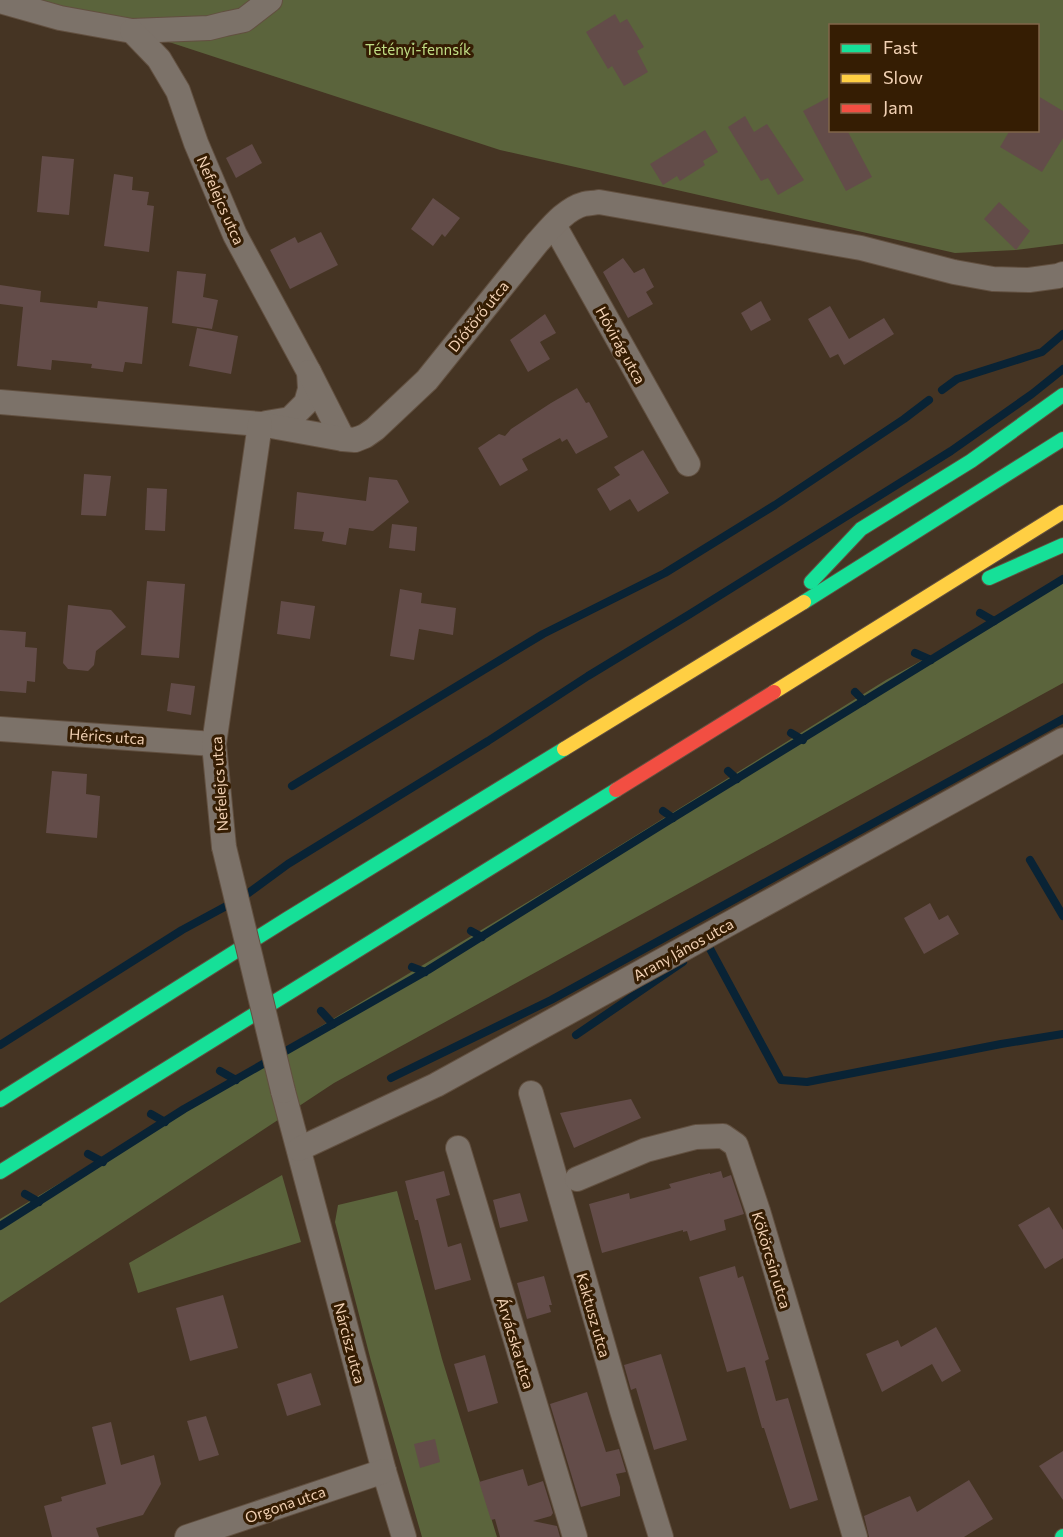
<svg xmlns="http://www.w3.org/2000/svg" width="1063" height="1537" viewBox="0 0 1063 1537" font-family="Commissioner,sans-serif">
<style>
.green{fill:#5b643c;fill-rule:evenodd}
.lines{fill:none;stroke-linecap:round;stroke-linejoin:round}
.stream{stroke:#092335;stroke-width:8}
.building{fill:#634c49}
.street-casing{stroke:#625040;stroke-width:26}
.fast-casing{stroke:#625040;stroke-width:16}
.slow-casing{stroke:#625040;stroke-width:16}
.jam-casing{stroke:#625040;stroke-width:16}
.street{stroke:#7c7269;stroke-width:24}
.fast{stroke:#16e098;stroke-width:14}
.slow{stroke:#ffcf43;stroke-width:14}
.jam{stroke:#f24e42;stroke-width:14}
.street-bridge-casing{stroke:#625040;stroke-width:26;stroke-linecap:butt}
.street-bridge{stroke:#7c7269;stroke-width:24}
.labels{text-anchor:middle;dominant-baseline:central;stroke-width:6;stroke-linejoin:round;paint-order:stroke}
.park-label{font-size:15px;fill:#c2df85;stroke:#351d03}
.street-label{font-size:15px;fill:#f2d1b4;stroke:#351d03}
</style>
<rect width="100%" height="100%" fill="#453423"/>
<g class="green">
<path d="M17,0h1046v244l-47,6 -61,3 -455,-103 -328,-107zM830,26h208v104h-208z"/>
<polygon points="1063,583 1063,683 334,1083 0,1303 0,1219 561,882 886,680"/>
<polygon points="282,1175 301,1242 138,1293 129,1263"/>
<polygon points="397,1191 442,1359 497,1537 422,1537 371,1361 335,1222 338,1205"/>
</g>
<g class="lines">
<g class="stream">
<polyline points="942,390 957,379 1042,352 1063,334"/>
<polyline points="980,613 994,621"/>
<polyline points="915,653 931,660"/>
<polyline points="855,692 864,701"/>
<polyline points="791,733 803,740"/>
<polyline points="728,771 737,779"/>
<polyline points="292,786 543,634 665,573 775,505 904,419 929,400"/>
<polyline points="663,811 673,818"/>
<polyline points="1030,860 1063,916"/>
<polyline points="471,931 482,937"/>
<polyline points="703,948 708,945 781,1080 807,1082 1001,1044 1063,1034"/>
<polyline points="412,967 425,972"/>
<polyline points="321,1011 333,1024"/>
<polyline points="576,1035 683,962"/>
<polyline points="0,1045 182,930 243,897 288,864 488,741 588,676 690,614 951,451 1032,394 1063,369"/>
<polyline points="220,1071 236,1080"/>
<polyline points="391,1078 551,1000 1063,719"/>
<polyline points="151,1114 165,1122"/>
<polyline points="88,1154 103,1162"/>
<polyline points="25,1194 39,1202"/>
<polyline points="0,1226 184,1109 428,970 671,819 1063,579"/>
</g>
</g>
<g class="building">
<polygon points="615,14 620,23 627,19 644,47 637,51 648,72 624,86 612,66 608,69 586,32"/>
<polygon points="831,96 831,130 847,130 872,177 846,191 803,111"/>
<polygon points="1038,96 1063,111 1063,138 1042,172 1000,147 1010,130 1038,130"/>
<polygon points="745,116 754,132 767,124 804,180 778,195 768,178 761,181 728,127"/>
<polygon points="705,130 718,152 703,161 705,165 680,181 677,176 663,185 650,164"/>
<polygon points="252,144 262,163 236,178 226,158"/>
<polygon points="42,156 74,159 69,215 37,212"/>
<polygon points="114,174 133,177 132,190 149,192 147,205 154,206 149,252 104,246"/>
<polygon points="433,198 460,218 445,237 442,234 433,246 411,229"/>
<polygon points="999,202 1030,231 1016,250 984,219"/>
<polygon points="321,232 338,265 290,289 270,250 295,237 298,243"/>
<polygon points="623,258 634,273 644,268 654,287 646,292 653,304 628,318 603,272"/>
<polygon points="177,271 206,274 203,297 218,300 212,329 172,323"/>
<polygon points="0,285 41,291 40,302 97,308 98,301 148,307 142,364 125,362 123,372 91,368 92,364 52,360 51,370 17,366 23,307 0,304"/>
<polygon points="761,301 771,320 751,331 741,313"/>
<polygon points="830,306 849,339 884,318 894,334 844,365 838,354 830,358 808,319"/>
<polygon points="545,314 556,333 540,342 550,359 528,372 510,340"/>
<polygon points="197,328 238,336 231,374 189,366"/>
<polygon points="577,388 586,403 589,402 608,437 576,454 567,439 562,442 560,438 522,459 528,470 500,486 478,448 499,434 505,436 511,429 551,403"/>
<polygon points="643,450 669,493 638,512 630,499 610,511 597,489 620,475 614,467"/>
<polygon points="84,474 111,476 106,516 81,515"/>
<polygon points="369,477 397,480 409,502 373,531 349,528 346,545 322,541 324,532 294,529 297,492 366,501"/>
<polygon points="147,488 167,489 165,531 145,530"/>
<polygon points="392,524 417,527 415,551 389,548"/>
<polygon points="147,581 185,584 179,658 141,655"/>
<polygon points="400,589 422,593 421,603 456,608 453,635 419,629 414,660 390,656"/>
<polygon points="281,601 315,606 310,639 277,634"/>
<polygon points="68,605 111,610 126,627 96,651 94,665 88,671 68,669 63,663"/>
<polygon points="0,630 26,632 25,647 37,648 35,682 27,681 26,693 0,691"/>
<polygon points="171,683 195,686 191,715 167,711"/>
<polygon points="52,771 87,774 86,794 100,796 97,838 46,833"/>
<polygon points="930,903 939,920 948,915 959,934 924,954 904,918"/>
<polygon points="631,1099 641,1118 574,1148 560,1113"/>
<polygon points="444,1171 450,1195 436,1199 448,1247 461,1243 471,1280 435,1290 418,1220 415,1220 405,1181"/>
<polygon points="721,1171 723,1178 731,1175 744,1214 724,1220 726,1230 690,1241 687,1231 683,1232 683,1230 602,1253 589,1204 629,1193 630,1199 671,1188 669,1184 710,1173 710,1174"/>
<polygon points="520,1193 528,1221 500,1228 493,1200"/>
<polygon points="1049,1207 1063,1230 1063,1258 1045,1269 1018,1225"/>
<polygon points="735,1266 738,1278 743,1276 769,1359 765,1361 776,1401 788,1398 818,1500 790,1509 764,1428 762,1428 745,1367 727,1372 699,1277"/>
<polygon points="544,1276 552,1305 549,1305 551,1312 527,1319 517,1283"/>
<polygon points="223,1295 238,1348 190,1361 176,1308"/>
<polygon points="936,1327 961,1371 942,1382 932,1364 882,1392 866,1354 898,1340 901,1347"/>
<polygon points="661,1354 687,1440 654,1450 636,1388 631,1390 624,1365"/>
<polygon points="485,1355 498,1403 468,1412 454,1364"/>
<polygon points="311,1373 321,1405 287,1416 277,1384"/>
<polygon points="587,1392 606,1452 619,1449 626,1472 616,1474 620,1487 620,1496 581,1507 550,1404"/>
<polygon points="206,1416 219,1455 199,1461 187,1421"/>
<polygon points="111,1422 121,1465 154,1455 161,1484 143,1515 96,1528 99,1537 52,1537 44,1506 62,1501 61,1497 106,1484 92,1427"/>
<polygon points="435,1439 440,1462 420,1468 414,1444"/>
<polygon points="1063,1451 1063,1500 1039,1466"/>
<polygon points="523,1469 528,1486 543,1481 553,1513 551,1516 533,1521 557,1526 560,1537 500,1537 495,1519 491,1520 479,1482"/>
<polygon points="969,1480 993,1519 964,1537 869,1537 864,1516 910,1496 917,1512"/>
</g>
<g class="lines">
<defs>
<g id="street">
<polyline points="0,1 60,18 132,31 209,28 225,24 244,20 270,0"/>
<polyline points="132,31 159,59 178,91 196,143 235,235 309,372 310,389 306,403 290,419 266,423"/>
<polyline points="554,225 688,464"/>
<polyline points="309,372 343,439"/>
<path d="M0,402l260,22 83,15 12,1 10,-4 10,-7 52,-49 110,-137c13,-14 28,-34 47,-39 5,-1 10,-1 15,-2l262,46 93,24 39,7 36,1 29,-4 5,-2"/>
<polyline points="0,729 214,744"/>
<polyline points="224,847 214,744 260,424"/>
<polyline points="283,1091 384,1471 404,1537"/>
<polyline points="531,1093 622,1411 661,1537"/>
<polyline points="458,1148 575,1537"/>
<polyline points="299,1149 436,1085 1063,740"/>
<polyline points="577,1179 646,1150 696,1137 723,1136 736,1145 758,1211 855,1537"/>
<polyline points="187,1537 384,1471"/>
</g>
<g id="fast">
<polyline points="989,578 1063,545"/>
<polyline points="811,582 861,529 971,461 1063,395"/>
<polyline points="804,602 1063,439"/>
<polyline points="0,1100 287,919 564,749"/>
<polyline points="0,1172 616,790"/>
<polyline points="1062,1537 1063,1536"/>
</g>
<g id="slow">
<polyline points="774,692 1063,512"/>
<polyline points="564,749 804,602"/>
</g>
<polyline id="jam" points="616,790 774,692"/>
</defs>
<use href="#street" class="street-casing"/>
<use href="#fast" class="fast-casing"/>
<use href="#slow" class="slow-casing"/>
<use href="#jam" class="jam-casing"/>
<use href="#street" class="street"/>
<use href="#fast" class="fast"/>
<use href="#slow" class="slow"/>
<use href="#jam" class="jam"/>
<defs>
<polyline id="street-bridge" points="224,847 283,1091"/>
</defs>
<use href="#street-bridge" class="street-bridge-casing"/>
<use href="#street-bridge" class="street-bridge"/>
</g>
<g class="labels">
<g class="park-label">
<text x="418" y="49">Tétényi-fennsík</text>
</g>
<g class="street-label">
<text transform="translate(221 200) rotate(66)">Nefelejcs utca</text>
<text transform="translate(478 316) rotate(-51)">Diótörő utca</text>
<text transform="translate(621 345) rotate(61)">Hóvirág utca</text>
<text transform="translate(107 736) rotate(4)">Hérics utca</text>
<text transform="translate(219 784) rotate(-94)">Nefelejcs utca</text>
<text transform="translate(683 949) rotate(-29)">Arany János utca</text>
<text transform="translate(772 1260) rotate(73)">Kökörcsin utca</text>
<text transform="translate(594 1315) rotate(74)">Kaktusz utca</text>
<text transform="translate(350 1343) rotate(75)">Nárcisz utca</text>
<text transform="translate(516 1343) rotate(73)">Árvácska utca</text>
<text transform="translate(285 1504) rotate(-19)">Orgona utca</text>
</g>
</g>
<rect x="829" y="24" width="210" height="108" fill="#351d03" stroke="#81654a" stroke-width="1.5"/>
<rect x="841" y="44" width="30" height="9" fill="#16e098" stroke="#81654a" stroke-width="1.5"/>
<text x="883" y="54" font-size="18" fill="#f2d1b4">Fast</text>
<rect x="841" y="74" width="30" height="9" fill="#ffcf43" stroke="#81654a" stroke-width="1.5"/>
<text x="883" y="84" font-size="18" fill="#f2d1b4">Slow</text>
<rect x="841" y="104" width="30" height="9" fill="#f24e42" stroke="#81654a" stroke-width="1.5"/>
<text x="883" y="114" font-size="18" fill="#f2d1b4">Jam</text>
</svg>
